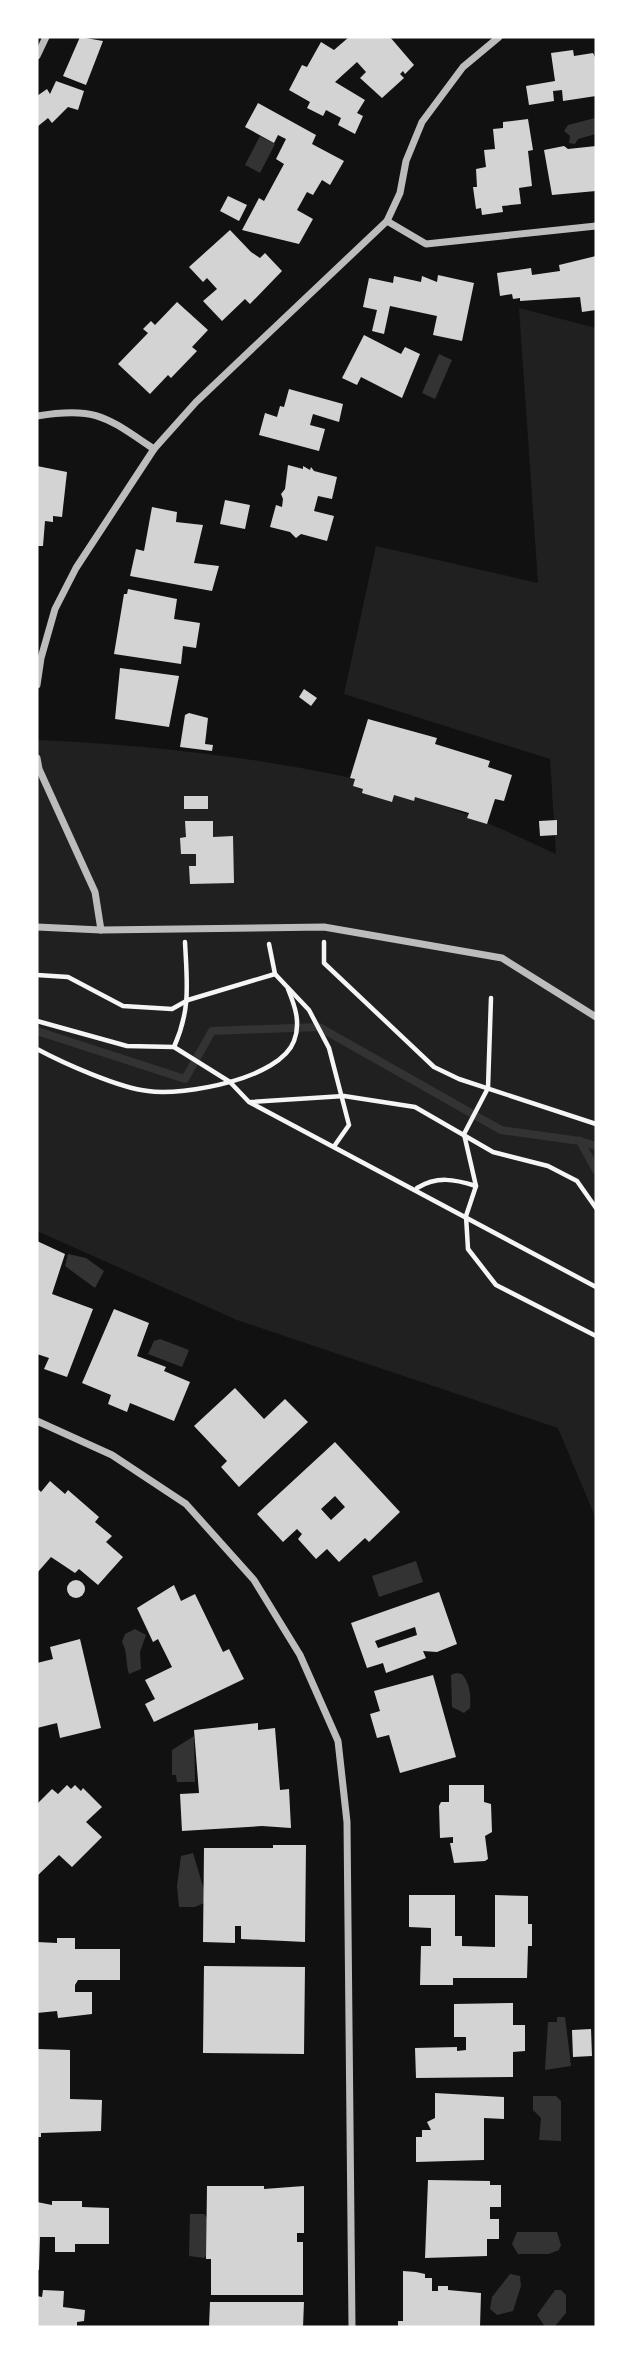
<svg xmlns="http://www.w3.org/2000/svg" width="633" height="2364" viewBox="0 0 633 2364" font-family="Karla,sans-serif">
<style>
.green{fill:#202020}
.water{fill:#333}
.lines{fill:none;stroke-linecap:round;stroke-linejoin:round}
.stream{stroke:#333;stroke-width:8}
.building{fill:#d3d3d3;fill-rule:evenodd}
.path{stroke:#f5f5f5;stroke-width:4.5}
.minor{stroke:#bcbcbc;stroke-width:7}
</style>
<rect width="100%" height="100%" fill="#111"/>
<path class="green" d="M519,308l77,20v1191l-38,-91 -321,-108 -200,-89v-491c99,4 202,15 300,35 76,15 150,46 219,79l-6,-95 -206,-65 32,-148 162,37z"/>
<g class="water">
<polygon points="595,118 596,134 578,139 575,144 569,143 570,136 564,131 568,125"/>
<polygon points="260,136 275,144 260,173 245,165"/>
<polygon points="439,354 452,360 435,399 422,393"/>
<polygon points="68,1254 86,1258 104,1271 95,1288 65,1266"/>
<polygon points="160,1339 189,1350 182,1367 148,1354 154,1341"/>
<polygon points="416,1561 423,1582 379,1597 372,1576"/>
<path d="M135,1629l11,6 -6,17 1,17 -12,5c-4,-12 -1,-21 -7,-32l3,-8z"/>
<path d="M456,1673l6,1c8,10 9,21 8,34l-6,5 -12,-6 -1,-32z"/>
<polygon points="194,1736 195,1782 177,1782 176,1775 172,1775 172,1750"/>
<polygon points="193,1853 205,1893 204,1903 195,1907 179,1907 177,1886 181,1856"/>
<polygon points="557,2017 565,2017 571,2066 545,2070 548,2022 557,2022"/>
<polygon points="533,2096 556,2096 561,2101 561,2141 539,2140 541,2118 533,2110"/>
<polygon points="190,2214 204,2214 208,2219 208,2254 204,2258 189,2256"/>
<polygon points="517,2232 557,2232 561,2245 559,2250 549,2254 518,2254 512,2244"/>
<polygon points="510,2274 520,2276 521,2286 513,2311 497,2315 490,2309 492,2297"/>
<polygon points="555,2290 561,2290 566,2295 566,2313 555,2326 545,2327 537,2315"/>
</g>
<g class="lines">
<g class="stream">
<polyline points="37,1031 185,1079 212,1031 319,1027 501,1130 580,1141 596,1146"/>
<polyline points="580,1141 596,1170"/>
</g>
</g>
<g class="building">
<polygon points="80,37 103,41 86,85 63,76"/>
<polygon points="349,37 390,37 414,65 405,74 403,71 400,74 404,78 382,98 360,78 366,72 357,62 335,82 365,100 357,113 363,116 355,134 338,125 341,118 326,110 323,116 307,108 310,102 289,90 302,65 307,67 321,42 334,50"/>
<polygon points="573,50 574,56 593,53 596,59 596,96 563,101 562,90 553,91 554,101 529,105 526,86 555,81 551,53"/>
<polygon points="56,81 84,91 78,110 68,107 52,123 48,118 37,127 37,96 47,89 50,94"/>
<polygon points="258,103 316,135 312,144 344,161 330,185 322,180 313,195 307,192 297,210 313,219 299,244 242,230 259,198 264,201 284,164 276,159 286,139 278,135 274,143 245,127"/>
<polygon points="528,119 533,150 528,151 532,186 519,188 521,204 502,206 503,212 482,215 481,208 476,209 473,187 477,187 476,169 486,167 484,150 495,149 493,129 503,128 503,122"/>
<polygon points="564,146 568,149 596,146 596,191 552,195 544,150"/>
<polygon points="228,196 247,205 239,221 220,211"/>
<polygon points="230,230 251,252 260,258 265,253 282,271 250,304 245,299 222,321 203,301 217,289 207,278 203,282 189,267"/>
<polygon points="596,256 596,310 582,312 580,297 520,301 520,298 513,299 512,294 500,296 497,273 531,268 532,275 560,271 559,265"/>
<polygon points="438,275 474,283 462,341 433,335 437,316 390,306 384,334 372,331 377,310 363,307 369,278 393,283 394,276 421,282 422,276 437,282"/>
<polygon points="177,302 208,330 192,347 197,351 171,378 168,375 150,394 118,364 148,333 143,329 151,321 155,325"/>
<polygon points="364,335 401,354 405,347 420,354 402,398 361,377 357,385 342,378"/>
<polygon points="289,389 343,404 339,422 313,414 310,425 325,429 319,451 259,435 265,413 277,417 280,406 284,407"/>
<polygon points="288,465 303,469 303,466 310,470 311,467 314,471 337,477 332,499 318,496 314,511 334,516 327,541 301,534 296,538 290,532 270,527 276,505 282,507 283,499 281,494 285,489"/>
<polygon points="37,466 67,472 62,517 53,516 53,522 45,521 43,546 37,546"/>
<polygon points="225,500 250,505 245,529 220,524"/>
<polygon points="152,507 177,512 176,522 203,525 194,563 219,566 212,591 130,576 136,549 144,551"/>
<polygon points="128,589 177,599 174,619 200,623 196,648 183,646 181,664 114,654 124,594 127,594"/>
<polygon points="120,668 179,676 169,727 115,719"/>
<polygon points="304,689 317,698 311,706 299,697"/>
<polygon points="189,713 208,718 205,744 213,745 212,751 180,747 185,715"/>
<polygon points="368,719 437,738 435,744 490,761 488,767 512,775 504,801 495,799 487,824 467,818 469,813 415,797 414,801 394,795 392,802 362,793 363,789 353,786 355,779 350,778"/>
<rect x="184" y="796" width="24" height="13"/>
<polygon points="557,820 557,835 540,836 539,821"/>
<polygon points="185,821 213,821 213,837 233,836 234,883 190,884 189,866 196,866 196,854 181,854 180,838 186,837"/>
<polygon points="37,1241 65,1254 52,1294 93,1309 67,1377 44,1369 49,1358 37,1354"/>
<polygon points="114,1309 149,1323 137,1356 166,1367 164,1371 190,1382 174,1421 130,1403 127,1412 108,1404 111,1395 82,1383"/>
<polygon points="235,1388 264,1419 285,1399 308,1422 239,1487 221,1467 227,1461 194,1426"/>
<path d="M335,1442l65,70 -31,30 -4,-4 -26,24 -12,-13 -11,10 -18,-20 4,-5 -5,-5 -14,13 -26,-28zM335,1496l10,11 -14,13 -10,-11z"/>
<polygon points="50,1481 65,1494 68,1490 99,1517 95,1522 112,1536 106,1542 123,1557 98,1585 79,1569 75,1573 51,1557 37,1573 37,1488 41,1492"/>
<circle cx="76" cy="1589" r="9"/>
<polygon points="174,1585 181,1601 195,1594 223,1652 229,1649 244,1679 154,1722 145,1704 155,1699 145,1680 172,1667 158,1639 153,1642 137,1608"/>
<path d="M439,1592l18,52 -20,8 -14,-1 3,7 -40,15 -3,-10 -16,5 -16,-45zM415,1627l2,8 -39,13 -3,-7z"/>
<polygon points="80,1639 101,1728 60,1738 57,1723 37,1728 37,1663 53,1659 50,1647"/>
<polygon points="433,1675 456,1757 400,1773 389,1735 377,1738 370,1714 380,1711 374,1691"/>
<polygon points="258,1723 258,1730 275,1728 280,1790 289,1789 291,1828 262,1826 182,1831 180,1794 199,1793 194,1730"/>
<polygon points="67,1785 71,1789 75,1785 81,1791 83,1788 102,1807 86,1822 102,1837 72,1867 59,1855 37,1876 37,1804 52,1789 58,1794"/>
<polygon points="449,1785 484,1785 484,1802 491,1804 492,1832 485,1836 488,1859 485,1861 454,1863 450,1843 453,1843 453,1837 440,1838 439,1806 441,1802 449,1802"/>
<polygon points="273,1845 306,1845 305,1942 241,1939 241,1926 235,1926 235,1943 203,1942 204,1848 273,1848"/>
<polygon points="409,1895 455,1895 455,1936 462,1936 462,1946 495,1947 495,1895 528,1896 528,1924 532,1924 532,1946 528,1946 527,1978 453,1978 453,1985 420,1985 421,1946 431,1946 431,1928 409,1927"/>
<polygon points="57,1938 75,1938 75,1949 120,1949 120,1980 78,1980 75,1985 75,1992 92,1992 92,2014 58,2018 57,2011 37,2013 37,1942 57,1943"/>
<polygon points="204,1966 305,1967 304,2054 203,2053"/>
<polygon points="513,2003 513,2025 525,2025 525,2051 513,2052 513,2077 416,2078 415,2048 457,2047 457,2051 466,2050 466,2037 454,2037 454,2004"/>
<polygon points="591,2029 592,2056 573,2057 572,2030"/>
<polygon points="37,2049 70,2050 70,2099 102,2100 101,2131 41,2133 41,2137 37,2137"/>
<polygon points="435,2093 504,2097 504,2119 484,2118 484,2160 416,2162 416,2137 422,2137 422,2130 431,2130 427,2122 435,2118"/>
<polygon points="428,2180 490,2181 490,2185 501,2185 501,2207 490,2207 490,2219 499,2219 499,2239 487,2239 487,2256 425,2258"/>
<polygon points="207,2186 264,2186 264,2189 304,2186 304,2233 297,2233 297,2242 303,2242 303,2295 211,2295 211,2259 206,2259"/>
<polygon points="52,2201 82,2201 82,2207 109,2208 109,2244 75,2244 75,2252 55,2252 55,2237 40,2237 39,2270 37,2270 37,2202 52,2205"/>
<polygon points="403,2271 416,2272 425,2274 425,2278 432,2278 432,2291 438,2291 438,2286 448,2286 448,2290 481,2293 480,2327 398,2327 398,2321 403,2321"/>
<polygon points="43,2290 64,2291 63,2307 85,2310 84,2321 77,2322 77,2327 37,2327 37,2296 42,2297"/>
<polygon points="210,2302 304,2302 303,2327 209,2327"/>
</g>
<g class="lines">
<g class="path">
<polyline points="324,942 324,963 434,1067 459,1079 596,1124"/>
<polyline points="269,944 275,974"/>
<polyline points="37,975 68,977 123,1006 172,1009 188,1000 275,974 309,1010 329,1048 349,1125 335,1145"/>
<polyline points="491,998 488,1088 464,1134 476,1186 466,1216 468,1249 496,1285 596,1336"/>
<polyline points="37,1021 127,1046 174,1047 230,1082 249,1102 596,1287"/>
<path d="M174,1047c17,-38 13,-64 11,-105"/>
<path d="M37,1049c26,14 82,39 111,42 36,5 132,-12 146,-50 7,-18 1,-35 -6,-52"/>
<polyline points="251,1102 344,1096 415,1107 493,1152 548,1166 577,1181 596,1208"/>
<path d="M417,1188c20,-12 37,-9 59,-2"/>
</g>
<g class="minor">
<polyline points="37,56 46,37"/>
<polyline points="387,221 426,244 596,226"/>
<path d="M37,416c59,-10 69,1 117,33"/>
<polyline points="37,685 41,658 55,609 76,568 154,449 196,402 387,221 400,193 406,161 422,122 463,67 499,37"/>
<polyline points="37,758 39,769 95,892 101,930"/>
<polyline points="37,927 101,930 324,927 502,958 596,1017"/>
<polyline points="37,1421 112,1455 186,1504 254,1580 300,1655 338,1741 347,1822 352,2327"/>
</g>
</g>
<rect width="633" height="2364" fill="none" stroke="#ffffff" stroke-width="77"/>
</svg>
